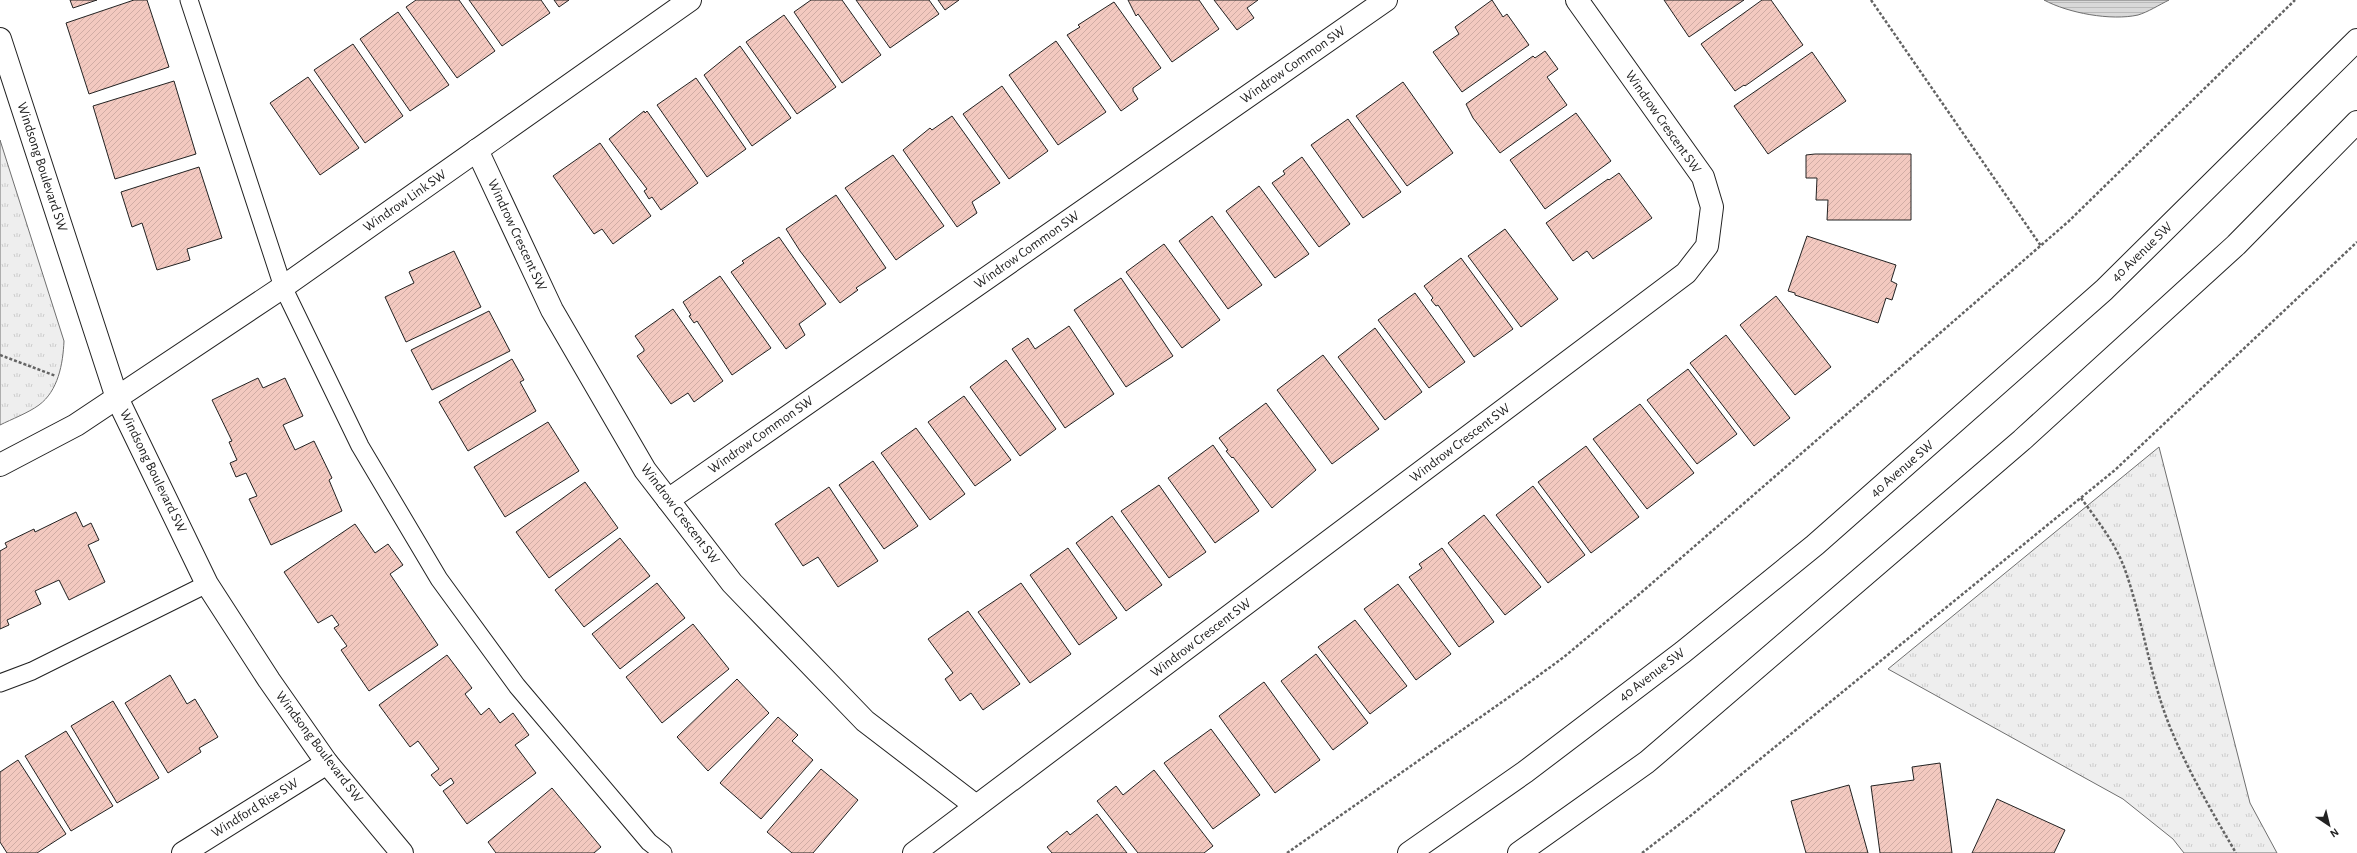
<svg xmlns="http://www.w3.org/2000/svg" width="2357" height="853" viewBox="0 0 2357 853" font-family="'Alegreya Sans',sans-serif">
<style>
.park{fill:url(#park-tufts);stroke:#6f6f6f}
.water{fill:url(#water-rules);stroke:#6f6f6f}
.building{fill:url(#building-hatch);stroke:#222}
.lines{fill:none;stroke-linecap:round;stroke-linejoin:round}
.lane-casing{stroke:#222;stroke-width:19}
.street-casing{stroke:#222;stroke-width:24}
.secondary-casing{stroke:#222;stroke-width:24}
.path{stroke:#646464;stroke-width:2.5;stroke-dasharray:3 2;stroke-linecap:butt}
.lane{stroke:#fff;stroke-width:17}
.street{stroke:#fff;stroke-width:22}
.secondary{stroke:#fff;stroke-width:22}
.labels{text-anchor:middle;dominant-baseline:central;stroke-width:3;stroke-linejoin:round;paint-order:stroke}
.street-label{font-size:14px;fill:#222;stroke:#fff}
</style>
<defs>
<pattern id="park-tufts" width="24" height="20" patternUnits="userSpaceOnUse"><rect width="24" height="20" fill="#eee"/><path d="M3 7l-1-3M5 7V3M7 7l1-3M15 17l-1-3M17 17v-4M19 17l1-3" fill="none" stroke="#ccc"/></pattern>
<pattern id="water-rules" width="6" height="5" patternUnits="userSpaceOnUse"><rect width="6" height="5" fill="#d9d9d9"/><path d="M0 2.5h6" fill="none" stroke="#bababa"/></pattern>
<pattern id="building-hatch" width="6" height="6" patternUnits="userSpaceOnUse"><rect width="6" height="6" fill="#f3c9c0"/><path d="M-1 1l2-2M0 6l6-6M5 7l2-2" fill="none" stroke="#d0aca5"/></pattern>
</defs>
<rect width="100%" height="100%" fill="#fff"/>
<g class="park">
<path d="M0,140l64,201c-1,23 -6,50 -25,64 -11,8 -27,14 -39,20z"/>
<polygon points="2159,447 2250,803 2277,853 2184,853 2173,839 2123,799 1888,669"/>
</g>
<path class="water" d="M2044,0h125c-10,5 -21,12 -31,15 -27,6 -70,-2 -94,-15z"/>
<g class="building">
<polygon points="70,0 97,0 73,8"/>
<polygon points="134,0 147,0 169,67 89,94 66,23"/>
<polygon points="416,0 459,0 495,51 457,78 406,7"/>
<polygon points="469,0 541,0 550,13 502,46"/>
<polygon points="554,0 569,0 559,7"/>
<polygon points="811,0 842,0 881,55 842,83 794,12"/>
<polygon points="856,0 929,0 939,14 890,48"/>
<polygon points="938,0 959,0 945,10"/>
<polygon points="1128,0 1199,0 1219,29 1172,62 1138,14 1136,16"/>
<polygon points="1214,0 1258,0 1247,8 1254,18 1237,30"/>
<polygon points="1492,0 1503,17 1507,14 1529,45 1462,92 1433,52 1459,34 1455,27"/>
<polygon points="1664,0 1744,0 1689,37"/>
<polygon points="1762,0 1771,0 1803,45 1745,86 1744,85 1735,91 1701,44"/>
<polygon points="1114,2 1161,68 1133,88 1133,91 1138,99 1121,111 1067,35 1080,27 1078,25"/>
<polygon points="398,12 449,85 410,111 360,39"/>
<polygon points="784,15 836,87 797,114 746,42"/>
<polygon points="1056,41 1106,112 1058,145 1009,75"/>
<polygon points="353,44 403,116 365,143 314,70"/>
<polygon points="740,46 791,118 752,146 704,75"/>
<polygon points="1545,51 1558,69 1547,77 1567,105 1500,153 1473,118 1466,104 1533,56 1535,58"/>
<polygon points="1812,52 1846,101 1768,154 1734,106"/>
<polygon points="308,77 359,148 320,175 270,103"/>
<polygon points="696,78 746,149 707,177 657,105"/>
<polygon points="174,81 196,154 115,179 93,106"/>
<polygon points="1403,82 1453,153 1407,186 1356,116"/>
<polygon points="1002,86 1048,151 1009,179 963,114"/>
<polygon points="644,111 645,113 647,111 698,183 661,210 652,197 649,199 644,191 647,189 609,139"/>
<polygon points="1576,113 1611,161 1545,209 1510,160"/>
<polygon points="952,116 1000,183 972,202 977,213 957,227 903,150 930,128 932,130"/>
<polygon points="1348,119 1401,192 1363,218 1311,145"/>
<polygon points="600,143 651,216 613,244 602,229 594,234 553,176"/>
<polygon points="1815,154 1911,154 1911,220 1827,220 1828,200 1816,200 1817,178 1806,178 1806,155"/>
<polygon points="893,155 944,226 896,260 845,188"/>
<polygon points="1302,157 1350,224 1319,247 1272,183 1285,174 1283,171"/>
<polygon points="199,167 222,238 187,249 190,260 157,270 142,223 132,227 121,192"/>
<polygon points="1619,173 1652,218 1593,259 1587,251 1573,261 1546,223 1608,179 1609,180"/>
<polygon points="1259,186 1309,254 1275,278 1226,211"/>
<polygon points="836,195 886,268 856,288 858,290 840,303 800,251 786,229"/>
<polygon points="1212,216 1262,285 1228,309 1179,241"/>
<polygon points="1505,229 1558,299 1521,327 1468,256"/>
<polygon points="1807,236 1896,265 1891,281 1897,284 1892,300 1886,298 1878,323 1795,295 1795,293 1788,291"/>
<polygon points="779,237 826,304 799,324 805,335 786,349 731,272 744,263 742,261"/>
<polygon points="1164,244 1220,320 1182,348 1126,272"/>
<polygon points="454,251 481,307 406,342 385,297 414,283 409,272"/>
<polygon points="1461,258 1513,329 1474,357 1438,305 1436,306 1431,300 1433,298 1424,286"/>
<polygon points="720,276 771,348 732,375 697,321 694,323 689,316 691,315 683,302"/>
<polygon points="1121,278 1173,356 1126,387 1074,310"/>
<polygon points="1415,293 1465,362 1429,388 1378,320"/>
<polygon points="1776,296 1831,367 1795,395 1740,325"/>
<polygon points="673,309 723,381 694,402 688,393 671,404 637,356 644,351 644,349 635,336"/>
<polygon points="489,311 510,351 432,390 411,350"/>
<polygon points="1069,326 1114,394 1065,428 1012,349 1028,338 1035,349"/>
<polygon points="1375,328 1422,392 1385,420 1338,357"/>
<polygon points="1726,335 1790,418 1754,446 1690,363"/>
<polygon points="1323,355 1379,429 1332,464 1277,390"/>
<polygon points="512,359 524,380 520,382 536,411 468,451 439,402"/>
<polygon points="1006,360 1056,429 1020,456 970,387"/>
<polygon points="1688,369 1737,434 1697,464 1647,400"/>
<polygon points="258,378 263,388 285,378 303,416 283,425 295,450 314,441 332,478 329,480 342,511 271,545 249,499 257,496 246,473 236,477 230,463 237,460 229,442 232,441 212,400"/>
<polygon points="964,396 1011,460 975,486 928,422"/>
<polygon points="1266,403 1316,470 1272,508 1233,457 1232,458 1226,451 1228,450 1219,438"/>
<polygon points="1640,404 1694,473 1647,509 1593,439"/>
<polygon points="548,422 579,471 505,517 474,467"/>
<polygon points="916,428 965,494 930,520 881,453"/>
<polygon points="1213,445 1259,511 1215,543 1168,478"/>
<polygon points="1586,446 1639,517 1591,553 1538,482"/>
<polygon points="873,461 918,526 884,549 839,485"/>
<polygon points="585,482 618,528 549,578 516,532"/>
<polygon points="1159,485 1206,552 1169,578 1121,511"/>
<polygon points="1533,486 1585,555 1548,583 1496,515"/>
<polygon points="829,487 878,561 838,587 818,557 803,566 775,524"/>
<polygon points="76,512 83,527 91,523 99,540 88,545 105,582 69,600 59,580 35,591 41,604 7,620 9,625 0,629 0,551 7,547 5,543 34,529 35,532"/>
<polygon points="1484,515 1541,587 1505,615 1448,543"/>
<polygon points="1112,516 1162,585 1126,611 1076,543"/>
<polygon points="355,524 375,553 388,544 403,565 390,574 438,645 369,691 341,650 347,646 334,628 339,625 332,615 318,623 284,572"/>
<polygon points="620,538 650,576 584,627 555,590"/>
<polygon points="1068,548 1117,618 1079,645 1030,575"/>
<polygon points="1442,548 1494,622 1459,647 1409,577 1422,568 1419,564"/>
<polygon points="657,583 685,618 620,669 592,634"/>
<polygon points="1021,583 1071,654 1030,683 978,612"/>
<polygon points="1398,584 1451,654 1416,680 1364,609"/>
<polygon points="968,611 1020,684 983,710 971,693 960,701 945,679 953,673 928,639"/>
<polygon points="1355,620 1407,686 1370,714 1318,647"/>
<polygon points="693,624 729,669 662,723 626,677"/>
<polygon points="1316,654 1368,723 1333,750 1281,681"/>
<polygon points="447,655 472,688 465,694 481,715 489,708 500,723 513,713 529,735 515,745 536,773 467,824 443,791 454,783 451,778 440,786 431,775 439,769 418,741 410,747 379,705"/>
<polygon points="170,675 187,704 195,699 218,737 199,748 201,752 168,773 125,703"/>
<polygon points="737,679 769,713 708,771 677,737"/>
<polygon points="1264,682 1320,760 1275,793 1219,716"/>
<polygon points="113,701 159,778 117,803 71,726"/>
<polygon points="778,717 798,735 792,741 813,760 761,819 720,783"/>
<polygon points="1211,729 1260,795 1213,829 1164,763"/>
<polygon points="66,731 113,806 71,831 25,756"/>
<polygon points="18,760 66,834 37,853 7,853 0,842 0,772"/>
<polygon points="1940,763 1952,853 1880,853 1871,786 1914,780 1912,767"/>
<polygon points="821,769 858,800 813,853 792,853 767,832"/>
<polygon points="1154,770 1213,846 1204,853 1138,853 1097,801 1116,786 1123,795"/>
<polygon points="1849,785 1868,853 1806,853 1791,801"/>
<polygon points="552,788 601,847 594,853 496,853 488,842"/>
<polygon points="1997,799 2065,830 2054,853 1972,853"/>
<polygon points="1097,814 1127,853 1052,853 1047,847 1067,831 1070,835"/>
</g>
<g class="lines">
<defs>
<g id="lane">
<polyline points="189,0 283,287 360,446 439,579 517,686 649,842 663,853"/>
<polyline points="0,683 32,671 207,584"/>
</g>
<g id="street">
<polyline points="477,150 552,310 645,470 732,583 865,721 976,806"/>
<polyline points="668,500 1386,0"/>
<polyline points="183,853 327,763"/>
<polyline points="914,853 1686,273 1707,246 1712,207 1703,177 1577,0"/>
</g>
<g id="secondary">
<polyline points="0,39 117,398 207,584 269,680 327,763 402,853"/>
<polyline points="0,465 76,425 283,287 690,0"/>
<polyline points="1409,853 1525,772 1683,652 1815,545 2104,290 2357,40"/>
<polyline points="1519,853 1647,762 2022,440 2236,245 2357,122"/>
</g>
</defs>
<use href="#lane" class="lane-casing"/>
<use href="#street" class="street-casing"/>
<use href="#secondary" class="secondary-casing"/>
<g class="path">
<polyline points="1871,0 2041,246"/>
<polyline points="0,355 56,376"/>
<path d="M2081,498c16,22 33,43 43,69 19,52 25,108 46,160 18,44 42,85 66,126"/>
<polyline points="1287,853 1512,695 1564,657 1643,591 2069,221 2295,0"/>
<polyline points="1642,853 1689,817 2115,470 2357,242"/>
</g>
<use href="#lane" class="lane"/>
<use href="#street" class="street"/>
<use href="#secondary" class="secondary"/>
</g>
<g class="labels">
<g class="street-label">
<text transform="translate(1293 65) rotate(-35)">Windrow Common SW</text>
<text transform="translate(1663 122) rotate(55)">Windrow Crescent SW</text>
<text transform="translate(42 167) rotate(72)">Windsong Boulevard SW</text>
<text transform="translate(405 201) rotate(-35)">Windrow Link SW</text>
<text transform="translate(517 235) rotate(65)">Windrow Crescent SW</text>
<text transform="translate(1027 250) rotate(-35)">Windrow Common SW</text>
<text transform="translate(2142 252) rotate(-44)">40 Avenue SW</text>
<text transform="translate(761 435) rotate(-35)">Windrow Common SW</text>
<text transform="translate(1460 443) rotate(-37)">Windrow Crescent SW</text>
<text transform="translate(1902 469) rotate(-41)">40 Avenue SW</text>
<text transform="translate(153 471) rotate(64)">Windsong Boulevard SW</text>
<text transform="translate(680 514) rotate(53)">Windrow Crescent SW</text>
<text transform="translate(1201 638) rotate(-37)">Windrow Crescent SW</text>
<text transform="translate(1652 675) rotate(-37)">40 Avenue SW</text>
<text transform="translate(319 747) rotate(53)">Windsong Boulevard SW</text>
<text transform="translate(255 808) rotate(-32)">Windford Rise SW</text>
</g>
</g>
<g transform="translate(2329 825) rotate(145)" stroke="#ffffff" stroke-width="3" paint-order="stroke">
<path d="M0-3L7 15L0 10L-7 15Z" fill="#222222"/>
<text y="-6" font-size="11" font-weight="bold" text-anchor="middle" fill="#222222">N</text>
</g>
</svg>
